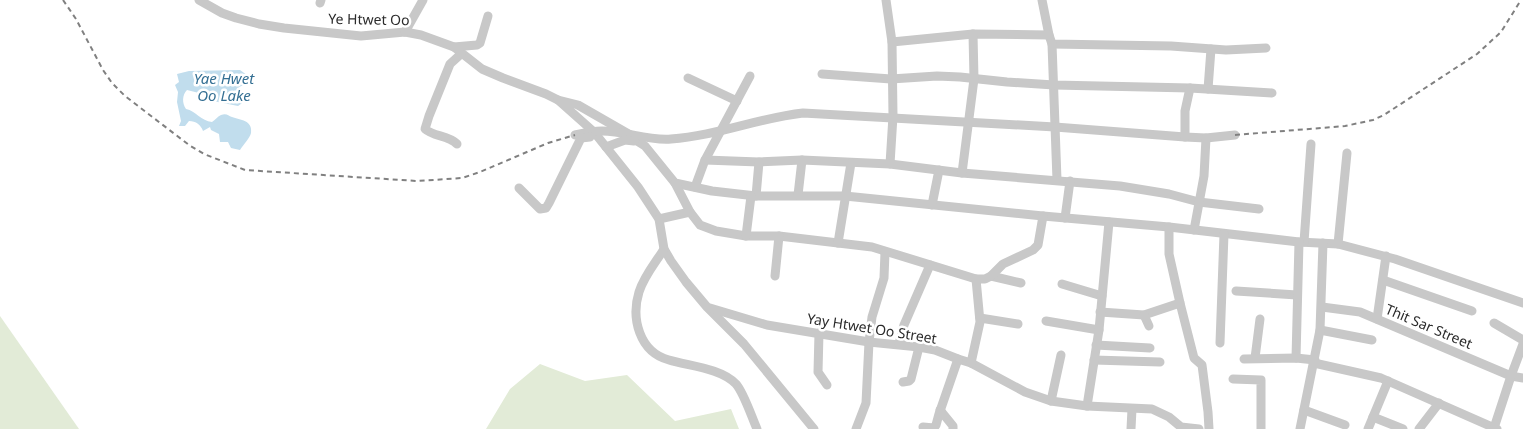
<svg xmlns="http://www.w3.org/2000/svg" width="1523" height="429" viewBox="0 0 1523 429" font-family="'Noto Sans',sans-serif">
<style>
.green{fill:#e2ebd7}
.water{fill:#c1dded}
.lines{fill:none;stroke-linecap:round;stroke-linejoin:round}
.minor{stroke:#c8c8c8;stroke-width:9}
.rail{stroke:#808080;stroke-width:2;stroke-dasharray:5 4;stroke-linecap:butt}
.labels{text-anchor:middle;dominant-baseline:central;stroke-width:5;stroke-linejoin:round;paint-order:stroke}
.street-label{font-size:14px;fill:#2b2b2b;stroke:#fff}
.water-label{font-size:15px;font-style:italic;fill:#346f93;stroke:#fff}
</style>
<rect width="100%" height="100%" fill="#fff"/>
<g class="green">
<polygon points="0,316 79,429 0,429"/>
<polygon points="540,364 585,381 627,375 675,421 731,409 739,429 486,429 510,389"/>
</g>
<path class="water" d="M240,70l11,8v4l-12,5 3,12 3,2 -7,5 -25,-5 -5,-9 -5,2 -16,-4c-5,5 -5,13 -1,19 10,2 15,12 26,13 3,-2 6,-6 9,-7 6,-2 7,1 11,2 8,3 21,3 19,16 -1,5 -8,12 -11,17l-9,-2 -3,-6h-8l-1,-8 -8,-4 -1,-3 -7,4c-2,-6 -7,-10 -14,-10l-4,5h-6l2,-5 -4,-19 1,-10 -3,-7 4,-3 -2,-8 12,-3z"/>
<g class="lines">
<g class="minor">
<polyline points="199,0 222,13 236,18 259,24 284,28 361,36 405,32 421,35 454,47 482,69 503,78 546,94 558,100 594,132 638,187 659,219 664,249 671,261 686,282 707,307 744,344 814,429"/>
<polyline points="886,0 892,42 893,116 890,164"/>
<polyline points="1042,0 1049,35 1052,44 1171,46 1226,50 1266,48"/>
<polyline points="320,3 321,0"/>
<polyline points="405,32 423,0"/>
<polyline points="892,42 973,34 1049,35"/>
<polyline points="1052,44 1057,180"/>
<polyline points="454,47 477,45 480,43 488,16"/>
<polyline points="822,74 891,79 937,76 960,77 1007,82 1054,85 1190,88 1272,93"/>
<polyline points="688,78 737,101"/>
<polyline points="1208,89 1211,49"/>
<polyline points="558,100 578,105 632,136 637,141 645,146 675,183 712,191 756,196 845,196 1043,216 1169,227 1299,242 1338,244 1395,259 1523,303"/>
<path d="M575,135c9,-2 18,-4 27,-4 23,0 46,10 69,8 45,-3 87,-21 132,-26l252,14 130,10 21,1 29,-3"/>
<polyline points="1185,137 1185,111 1190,88"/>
<path d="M457,144c-9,-9 -23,-7 -32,-15l4,-13 21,-52 11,-10"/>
<polyline points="606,147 625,140 634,141"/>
<polyline points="705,160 759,162 802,160 890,164 962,173 1120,186 1169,194 1199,202 1259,209"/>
<polyline points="962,173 974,79 973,34"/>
<polyline points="675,183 690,212 700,225 716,231 746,236 779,236 872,247 976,279"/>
<polyline points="695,187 705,160 750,76"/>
<polyline points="519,188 540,209 546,208 549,203 581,138 590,137"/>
<polyline points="798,195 802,160"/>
<polyline points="756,196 759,162"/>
<polyline points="932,205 939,170"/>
<polyline points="1065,218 1070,181"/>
<polyline points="659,219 690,212"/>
<polyline points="1169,227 1169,254 1180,303 1194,358 1202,365 1208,412 1209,429"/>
<polyline points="1194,230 1204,176 1206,138"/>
<polyline points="746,236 751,196"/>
<polyline points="1304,242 1311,144"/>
<polyline points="838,243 851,163"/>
<polyline points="1338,244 1347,153"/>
<path d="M664,249c-8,13 -20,27 -25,43 -8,26 0,60 30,68 20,6 52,8 67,24 8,9 16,34 21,45"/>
<polyline points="775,276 779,236"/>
<polyline points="991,276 1021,283"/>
<polyline points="1383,280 1472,311"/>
<polyline points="1062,284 1102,296"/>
<polyline points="1236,291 1297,295"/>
<polyline points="1322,307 1360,312 1511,376 1523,378"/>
<polyline points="710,308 767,325 869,342 919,347 935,350 958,359 971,363 1025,392 1051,401 1087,406 1152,409 1169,417 1181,427 1199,429"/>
<polyline points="1100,312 1144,315 1180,303"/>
<polyline points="1144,315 1149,326"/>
<polyline points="980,318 1018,324"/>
<polyline points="1377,319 1386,256"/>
<polyline points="1046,321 1099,330"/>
<polyline points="1494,323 1523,340"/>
<polyline points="1320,330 1372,340"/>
<polyline points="819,333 818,372 827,385"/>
<polyline points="1220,343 1224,234"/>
<polyline points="899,344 904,325 930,265"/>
<polyline points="1096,345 1150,348"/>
<polyline points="1255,358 1260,319"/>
<polyline points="1296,358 1299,242"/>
<polyline points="1244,359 1296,358 1315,360"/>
<polyline points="1094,360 1160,362"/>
<polyline points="971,363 980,322 976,279 985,279 991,276 1003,264 1033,250 1038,245 1043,216"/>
<polyline points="1314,363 1381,378 1497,429"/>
<polyline points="1233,379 1261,380 1261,429"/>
<polyline points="903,382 909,381 911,379 919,347"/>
<polyline points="1051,401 1061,355"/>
<polyline points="1087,406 1099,330 1109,222"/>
<polyline points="940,410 953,426 953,429"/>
<polyline points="1304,410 1345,425"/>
<polyline points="1373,417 1403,429"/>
<polyline points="923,427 934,428 936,425 939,414 958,359"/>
<polyline points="1494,428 1511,376 1523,344"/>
<polyline points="856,429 866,403 869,342 872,317 884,278 885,252"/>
<polyline points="1131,429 1132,409"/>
<polyline points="1300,429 1320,330 1323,243"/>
<polyline points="1368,429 1388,381"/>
<polyline points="1419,429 1439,403"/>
</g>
<g class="rail">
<polyline points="63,0 76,19 103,70 112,83 125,96 189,145 204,154 245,170 417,181 462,178 480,172 548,143 575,135"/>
<polyline points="1235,135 1345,126 1373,120 1384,115 1477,54 1501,32 1521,0"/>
</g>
</g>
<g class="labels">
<g class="street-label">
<text transform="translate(369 19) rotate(1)">Ye Htwet Oo</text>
<text transform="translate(1429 326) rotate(23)">Thit Sar Street</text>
<text transform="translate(872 328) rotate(9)">Yay Htwet Oo Street</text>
</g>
<g class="water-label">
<text x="224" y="78">Yae Hwet<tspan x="224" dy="17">Oo Lake</tspan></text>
</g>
</g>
</svg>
